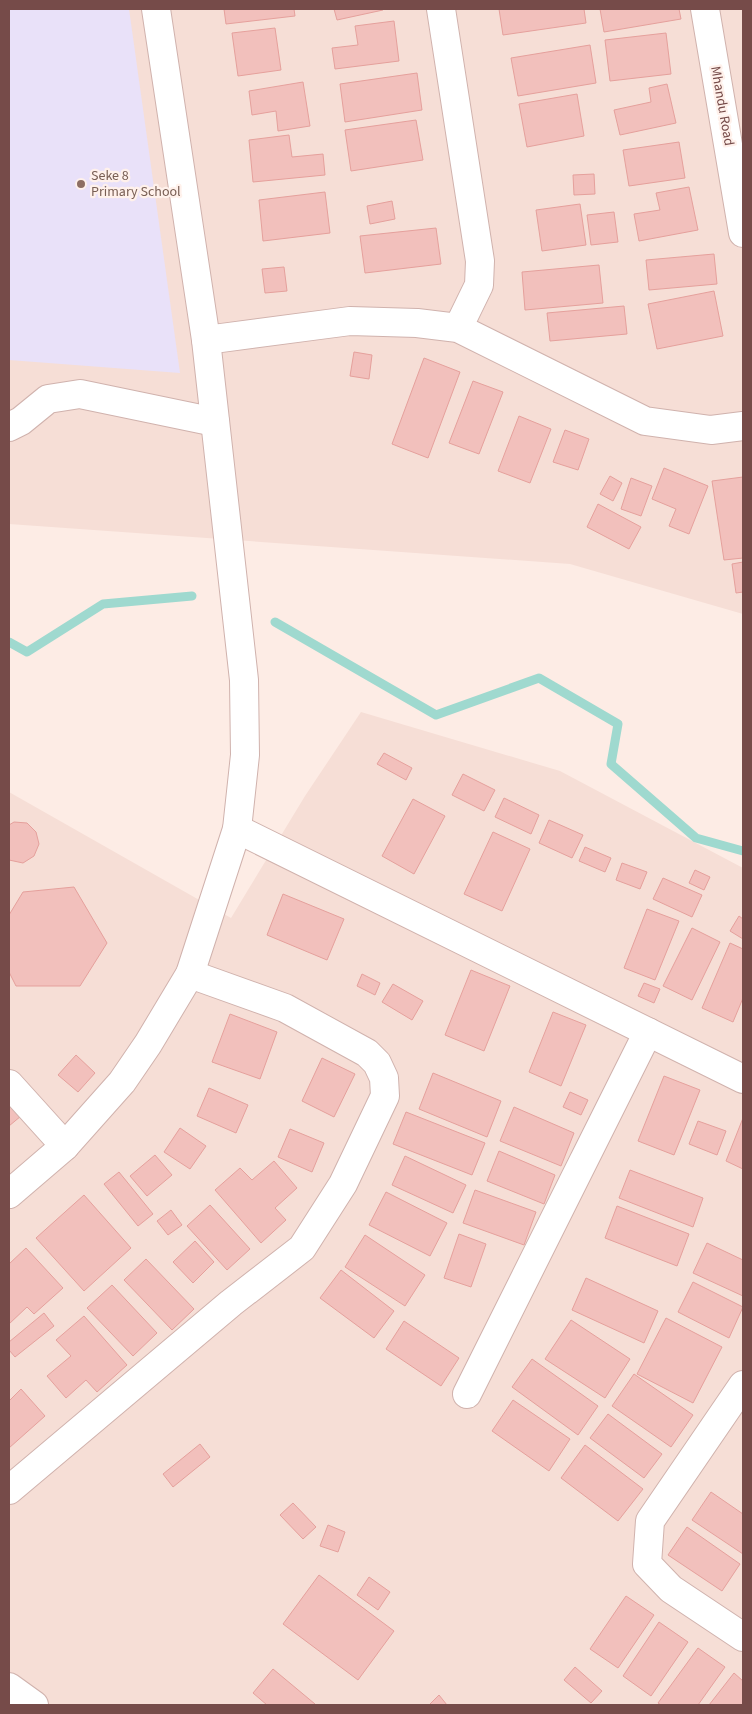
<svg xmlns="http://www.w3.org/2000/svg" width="752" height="1714" viewBox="0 0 752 1714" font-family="'Source Sans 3',sans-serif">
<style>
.residential{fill:#f6ded6}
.education{fill:#e9e1f9}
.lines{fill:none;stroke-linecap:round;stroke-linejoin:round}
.stream{stroke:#9fd9cf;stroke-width:9}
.building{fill:#f2c0bc;stroke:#e5a09c}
.minor-casing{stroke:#d0b2ad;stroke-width:30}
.minor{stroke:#fff;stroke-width:28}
.education-dot{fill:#8d6e63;stroke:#fff1eb;stroke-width:2}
.labels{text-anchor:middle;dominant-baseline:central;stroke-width:4.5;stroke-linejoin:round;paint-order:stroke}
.street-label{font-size:14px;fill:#764b49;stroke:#fff1eb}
.education-label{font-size:14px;fill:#785e54;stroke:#fff1eb;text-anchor:start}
</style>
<rect width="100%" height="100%" fill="#fdece5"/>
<g class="residential">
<polygon points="9,9 743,9 743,614 570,564 9,524"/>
<polygon points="361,712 560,771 743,868 743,1705 9,1705 9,792 231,918 305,796"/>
</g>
<polygon class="education" points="9,9 129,9 180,373 9,360"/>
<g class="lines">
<g class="stream">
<polyline points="275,622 436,715 539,678 618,724 611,764 696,838 743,851"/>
<polyline points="9,642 27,652 103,604 192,596"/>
</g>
</g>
<g class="building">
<polygon points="224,9 294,9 295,16 226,24"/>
<polygon points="334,9 383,9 383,10 337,20"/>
<polygon points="499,9 584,9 586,23 503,35"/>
<polygon points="600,9 679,9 681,19 604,32"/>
<polygon points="394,21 399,61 335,69 332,48 358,45 355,26"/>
<polygon points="275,28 281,70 238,76 232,33"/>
<polygon points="666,33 671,74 610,81 605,40"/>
<polygon points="590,45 596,83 518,96 511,58"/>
<polygon points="417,73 422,110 345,122 340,84"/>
<polygon points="303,82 310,126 278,131 276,111 252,115 249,91"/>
<polygon points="667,84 676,123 620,135 614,110 651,102 649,88"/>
<polygon points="577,94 584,136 527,147 519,104"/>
<polygon points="416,120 423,160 351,171 345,130"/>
<polygon points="289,135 292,157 323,154 325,175 253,182 249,140"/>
<polygon points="679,142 685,178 629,186 623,150"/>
<polygon points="594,174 595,194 574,195 573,175"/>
<polygon points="689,187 698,230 639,241 634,214 660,210 656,193"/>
<polygon points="325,192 330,233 263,241 259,200"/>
<polygon points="392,201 395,219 370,224 367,206"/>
<polygon points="580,204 586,245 542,251 536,210"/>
<polygon points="614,212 618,242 591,245 587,215"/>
<polygon points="436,228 441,264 365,273 360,236"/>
<polygon points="714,254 717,284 649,290 646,260"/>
<polygon points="599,265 603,303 525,310 522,272"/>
<polygon points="284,267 287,291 265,293 262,269"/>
<polygon points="714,291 723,336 657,349 648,304"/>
<polygon points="624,306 627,334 550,341 547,313"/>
<polygon points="354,352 372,355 369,379 350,376"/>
<polygon points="424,358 460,372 428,458 392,444"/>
<polygon points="473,381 503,392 479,454 449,443"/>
<polygon points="519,416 551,429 530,483 498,471"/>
<polygon points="565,430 589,439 578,470 553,462"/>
<polygon points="664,468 708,486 689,534 669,526 676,509 652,499"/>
<polygon points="610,476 622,483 613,501 600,494"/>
<polygon points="743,477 743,558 724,560 712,481"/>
<polygon points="631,478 652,486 641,516 621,509"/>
<polygon points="598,504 641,527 629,549 587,527"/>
<polygon points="743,562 743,592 736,593 732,564"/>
<polygon points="384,753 412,768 406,780 377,764"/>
<polygon points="463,774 495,790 484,811 452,795"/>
<polygon points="504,798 539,815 531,834 495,817"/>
<polygon points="413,799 445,816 414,874 382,856"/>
<polygon points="549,820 583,835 572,858 539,843"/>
<polygon points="14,822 27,823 36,832 39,844 34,856 23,863 9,860 9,825"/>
<polygon points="493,832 530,849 502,911 464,894"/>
<polygon points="585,847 611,858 605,872 579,861"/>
<polygon points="622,863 647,872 640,889 616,880"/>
<polygon points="695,870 710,877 704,890 689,883"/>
<polygon points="663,878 702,895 692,917 653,899"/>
<polygon points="74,887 107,943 80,986 16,986 9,972 9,915 23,892"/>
<polygon points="283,894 344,919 327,960 267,935"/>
<polygon points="647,909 679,921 655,980 624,968"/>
<polygon points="739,916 743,919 743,939 730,931"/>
<polygon points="692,928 720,942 692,1000 663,986"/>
<polygon points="730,943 743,949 743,998 733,1022 702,1008"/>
<polygon points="471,970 510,986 484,1051 445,1035"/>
<polygon points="362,974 380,983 375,995 357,986"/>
<polygon points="644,983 660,989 654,1003 638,996"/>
<polygon points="393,984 423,1001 412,1020 382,1002"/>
<polygon points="553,1012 586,1025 561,1086 529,1072"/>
<polygon points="230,1014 277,1032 260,1079 212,1062"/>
<polygon points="76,1055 95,1073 78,1092 58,1075"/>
<polygon points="322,1058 355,1074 334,1117 302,1101"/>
<polygon points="433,1073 501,1101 487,1137 419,1109"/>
<polygon points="664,1076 700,1090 674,1155 638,1141"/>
<polygon points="209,1088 248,1105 236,1133 197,1116"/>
<polygon points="570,1092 588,1100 581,1115 563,1107"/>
<polygon points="9,1101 21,1116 9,1126"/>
<polygon points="514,1107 574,1133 561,1166 500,1141"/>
<polygon points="406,1112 485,1143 472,1175 393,1144"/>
<polygon points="743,1118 743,1169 726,1161"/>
<polygon points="698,1121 726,1131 717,1155 689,1144"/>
<polygon points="180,1128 206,1146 190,1169 164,1152"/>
<polygon points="290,1129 324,1143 312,1172 278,1157"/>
<polygon points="499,1151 555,1175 544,1204 487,1181"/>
<polygon points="155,1155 172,1175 147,1196 130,1176"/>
<polygon points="405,1156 466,1185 453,1213 392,1185"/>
<polygon points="274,1161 297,1188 275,1208 286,1220 261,1243 215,1190 240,1168 252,1180"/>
<polygon points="630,1170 703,1198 693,1227 619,1198"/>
<polygon points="119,1172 153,1214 138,1226 104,1184"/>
<polygon points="475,1190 536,1212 524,1245 463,1223"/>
<polygon points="386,1192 447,1223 430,1256 369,1225"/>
<polygon points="84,1195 131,1248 84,1291 36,1238"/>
<polygon points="210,1205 250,1249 227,1270 187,1226"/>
<polygon points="617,1206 689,1234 677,1266 605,1238"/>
<polygon points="171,1210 182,1225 168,1235 157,1221"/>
<polygon points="459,1234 486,1244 471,1287 444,1278"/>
<polygon points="365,1235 425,1275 405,1306 345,1267"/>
<polygon points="195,1241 214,1262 193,1283 173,1262"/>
<polygon points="707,1243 743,1260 743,1296 693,1273"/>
<polygon points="26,1248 63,1288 34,1314 27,1307 9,1324 9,1264"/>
<polygon points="146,1259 194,1309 172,1330 124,1280"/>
<polygon points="341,1270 394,1311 374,1338 320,1298"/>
<polygon points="586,1278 658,1311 644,1343 572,1310"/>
<polygon points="693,1282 743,1307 729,1338 678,1312"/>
<polygon points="112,1285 157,1333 133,1356 87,1308"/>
<polygon points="44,1313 54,1326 15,1357 9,1350 9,1342"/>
<polygon points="84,1316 127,1365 97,1392 86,1380 66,1398 47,1376 71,1356 56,1340"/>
<polygon points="666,1318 722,1347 693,1403 637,1374"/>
<polygon points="571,1320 630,1359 605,1398 545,1359"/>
<polygon points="404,1321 459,1358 441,1386 386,1349"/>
<polygon points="532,1359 598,1406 578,1435 512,1387"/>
<polygon points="634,1374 693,1415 671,1447 612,1406"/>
<polygon points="21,1389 45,1416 9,1448 9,1401"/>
<polygon points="513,1400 570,1439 549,1471 492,1431"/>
<polygon points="608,1414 662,1454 644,1478 590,1438"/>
<polygon points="200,1444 210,1457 173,1487 163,1474"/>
<polygon points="585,1445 643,1489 618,1521 561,1478"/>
<polygon points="711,1492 743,1514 743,1554 692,1520"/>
<polygon points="293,1503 316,1527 303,1539 280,1515"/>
<polygon points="328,1525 345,1532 338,1552 320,1546"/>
<polygon points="687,1527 740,1564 722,1591 668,1555"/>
<polygon points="319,1575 394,1631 358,1680 283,1624"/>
<polygon points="369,1577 390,1592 378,1610 357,1595"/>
<polygon points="626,1596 654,1615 618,1668 590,1649"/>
<polygon points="659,1622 688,1642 651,1696 623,1676"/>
<polygon points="698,1648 725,1667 698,1705 661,1705 658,1703"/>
<polygon points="575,1667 602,1691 591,1703 564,1680"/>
<polygon points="273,1669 315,1704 314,1705 267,1705 253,1693"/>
<polygon points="734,1673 743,1681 743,1705 709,1705"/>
<polygon points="439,1695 447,1705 429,1705"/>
</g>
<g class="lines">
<defs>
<g id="minor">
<polyline points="441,9 480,261 479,285 458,328"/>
<polyline points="705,9 743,233"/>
<polyline points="206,340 350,321 417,323 458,328 645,421 711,430 743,426"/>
<polyline points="9,427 21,421 48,399 80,394 215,422"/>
<polyline points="237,829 743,1079"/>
<polyline points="9,1084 65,1146"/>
<polyline points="9,1194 65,1146 122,1082 148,1044 190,974 237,829 245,755 244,680 206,340 156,9"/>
<polyline points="743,1385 650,1521 647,1564 671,1589 743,1637"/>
<polyline points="467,1394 648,1032"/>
<polyline points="9,1490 231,1303 302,1248 343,1184 385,1096 384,1078 377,1063 367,1053 285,1008 190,974"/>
<polyline points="9,1687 34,1705"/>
</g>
</defs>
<use href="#minor" class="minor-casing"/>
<use href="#minor" class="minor"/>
</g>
<circle class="education-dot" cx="81" cy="184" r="5"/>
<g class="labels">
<g class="street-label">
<text transform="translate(722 106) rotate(80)">Mhandu Road</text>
</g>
<g class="education-label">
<text x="91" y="176">Seke 8<tspan x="91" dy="16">Primary School</tspan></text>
</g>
</g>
<rect width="752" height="1714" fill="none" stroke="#764b49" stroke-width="20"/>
</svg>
